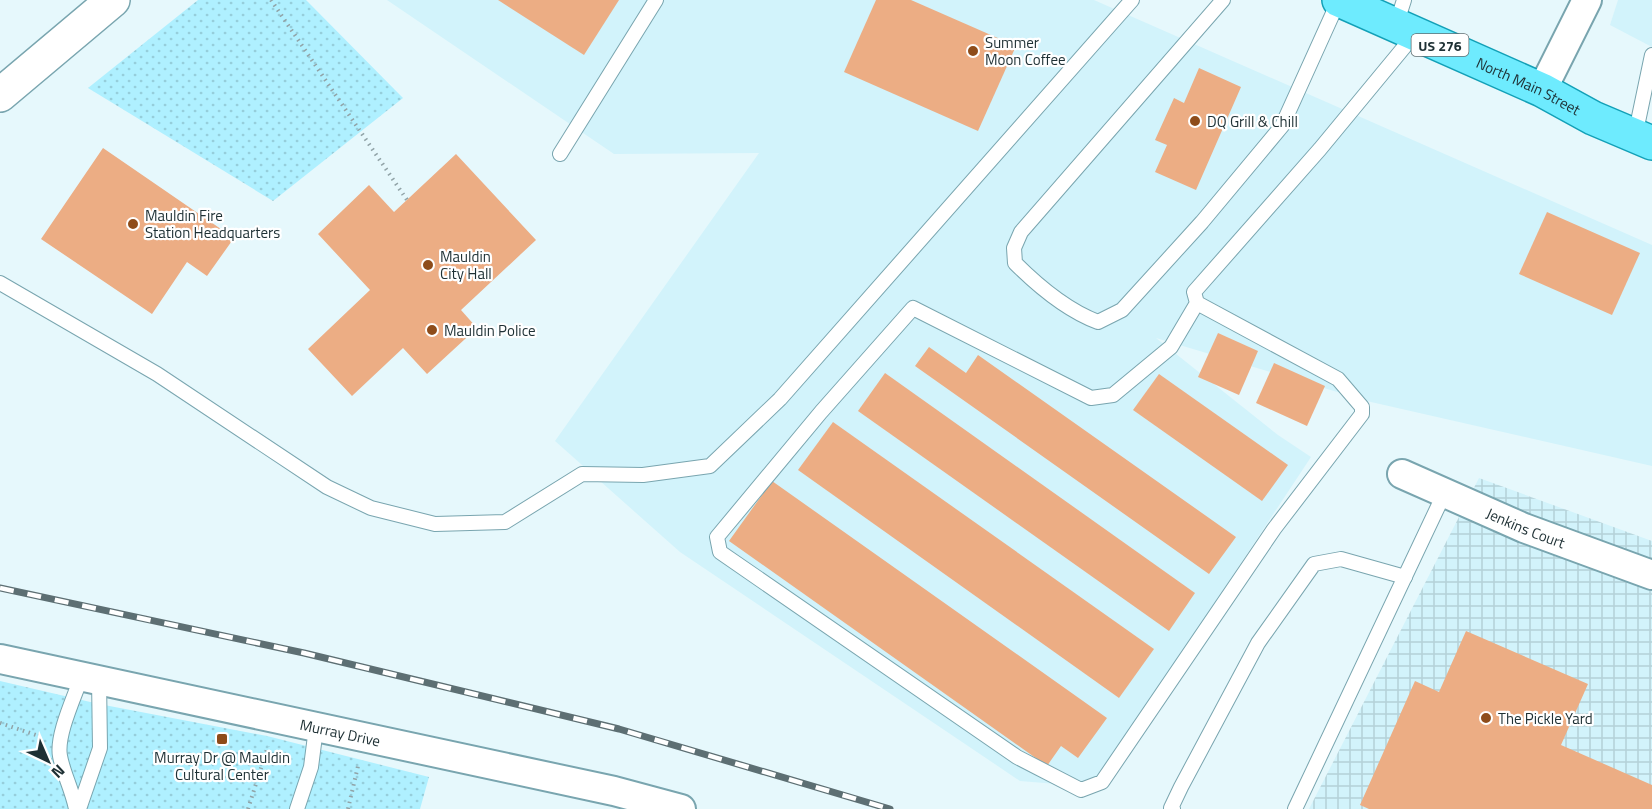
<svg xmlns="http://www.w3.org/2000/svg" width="1652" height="809" viewBox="0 0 1652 809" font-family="'Titillium Web',sans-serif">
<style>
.built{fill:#d2f3fb}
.industrial{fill:url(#industrial-grid)}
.green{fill:url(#green-dots)}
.building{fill:#ecad84}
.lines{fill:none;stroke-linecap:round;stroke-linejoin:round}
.lane-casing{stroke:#79a5af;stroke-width:16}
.street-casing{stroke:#79a5af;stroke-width:32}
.secondary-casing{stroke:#79a5af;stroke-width:36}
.primary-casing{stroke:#13a0b7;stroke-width:36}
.path{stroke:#91a3a7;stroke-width:4;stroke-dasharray:1.5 4.5;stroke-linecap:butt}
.lane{stroke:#fff;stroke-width:14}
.street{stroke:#fff;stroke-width:28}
.secondary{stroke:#fff;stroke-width:33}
.primary{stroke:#6eebfe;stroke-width:33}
.rail-casing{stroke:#5d6f73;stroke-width:7}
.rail{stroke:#fff;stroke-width:4.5;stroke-dasharray:14;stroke-linecap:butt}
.poi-dot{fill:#8e4c1a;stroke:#fff;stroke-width:2}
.labels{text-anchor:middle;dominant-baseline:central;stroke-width:4.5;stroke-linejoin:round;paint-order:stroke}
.shield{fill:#fff;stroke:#626e71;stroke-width:1.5}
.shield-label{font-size:14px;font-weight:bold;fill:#1e3034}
.poi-label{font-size:15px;fill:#1e3034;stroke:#fff;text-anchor:start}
.street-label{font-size:15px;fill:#1e3034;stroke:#fff}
</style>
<defs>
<pattern id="industrial-grid" width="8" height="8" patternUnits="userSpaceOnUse" patternTransform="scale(1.5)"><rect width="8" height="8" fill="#d2f3fb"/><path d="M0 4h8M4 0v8" fill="none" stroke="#b4d1d8"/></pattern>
<pattern id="green-dots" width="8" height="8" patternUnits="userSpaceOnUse" patternTransform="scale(1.5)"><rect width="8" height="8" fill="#aff0ff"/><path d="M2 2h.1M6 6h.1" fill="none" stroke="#96cedb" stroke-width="1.8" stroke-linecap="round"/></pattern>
</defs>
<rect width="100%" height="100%" fill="#e6f8fc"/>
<g class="built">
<polygon points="387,0 1094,0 1652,245 1652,466 1371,402 1156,338 1278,435 1311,457 1093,787 1020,781 680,552 555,441 759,153 614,154"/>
<polygon points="1618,0 1652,0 1652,47 1610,25"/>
</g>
<polygon class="industrial" points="1479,478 1652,541 1652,809 1309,809"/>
<g class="green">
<polygon points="198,0 306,0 403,98 273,201 88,88"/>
<polygon points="0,681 99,704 267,736 429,777 420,809 0,809"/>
</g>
<g class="building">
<polygon points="498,0 619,0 584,55"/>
<polygon points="876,0 911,0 1016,46 978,131 844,72"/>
<polygon points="1199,68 1241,87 1196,190 1155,172 1167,145 1155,140 1174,98 1184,103"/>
<polygon points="103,148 234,238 207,276 187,262 152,314 41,239"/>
<polygon points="456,154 536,240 461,310 477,328 427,374 403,348 352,396 308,349 370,290 318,234 369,185 394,212"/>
<polygon points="1547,212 1640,253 1612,315 1519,274"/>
<polygon points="1218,333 1258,351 1239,395 1198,377"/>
<polygon points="929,347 966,373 978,355 1236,537 1209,574 915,366"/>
<polygon points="1274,363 1325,386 1307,426 1256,403"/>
<polygon points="885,373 1195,593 1169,631 858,411"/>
<polygon points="1159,374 1288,465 1262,501 1133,410"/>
<polygon points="833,422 1154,649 1119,698 798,470"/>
<polygon points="772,481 1107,718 1078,758 1061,746 1047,766 729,541"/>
<polygon points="1466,631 1588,684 1561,745 1652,785 1652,809 1369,809 1360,805 1415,681 1439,692"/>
</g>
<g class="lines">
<defs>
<g id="lane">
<path d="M1223,0l-202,232 -7,16 1,15c24,24 51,47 83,59l24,-12 80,-88 80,-96 57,-126"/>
<polyline points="1396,25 1404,0"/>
<polyline points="1635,136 1652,55"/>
<polyline points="560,154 656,0"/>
<polyline points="0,283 157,374 327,487 371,508 435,524 505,522 582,474 643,475 710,466 780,399 1132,0"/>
<polyline points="1197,303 1171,347 1113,395 1091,398 913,308 821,412 717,537 720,552 1017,757 1081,790 1102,782 1274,529 1362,414 1362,407 1338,379 1197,303 1194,292 1320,149 1415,34"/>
<path d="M76,809c-4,-20 -13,-36 -16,-53 -4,-21 15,-60 22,-81"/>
<polyline points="79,809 100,748 99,679"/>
<polyline points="297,809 311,767 316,728"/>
<polyline points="1173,809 1171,808 1181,787 1258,643 1314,564 1341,559 1405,577"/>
<polyline points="1295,809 1444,494"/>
</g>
<g id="street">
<polyline points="1542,90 1587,0"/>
<path id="s1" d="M1402,474l122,54 128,47"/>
<path id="s2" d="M0,659l614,132 67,18"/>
</g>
<polyline id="secondary" points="0,95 113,0"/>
<g id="primary">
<path id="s3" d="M1339,0l203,90 51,28 59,25"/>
</g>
</defs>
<use href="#lane" class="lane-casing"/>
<use href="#street" class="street-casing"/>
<use href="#secondary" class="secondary-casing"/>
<use href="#primary" class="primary-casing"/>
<g class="path">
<polyline points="271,0 407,200"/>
<polyline points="0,723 39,736"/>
<polyline points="248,809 268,746"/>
<polyline points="348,809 358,766"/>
</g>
<use href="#lane" class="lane"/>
<use href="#street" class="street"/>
<use href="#secondary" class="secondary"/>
<use href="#primary" class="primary"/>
<defs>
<polyline id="rail" points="0,588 304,653 619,729 890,809"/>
</defs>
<use href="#rail" class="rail-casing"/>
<use href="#rail" class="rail"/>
</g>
<g class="poi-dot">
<circle cx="973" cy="51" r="6"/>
<circle cx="1195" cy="121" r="6"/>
<circle cx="133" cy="224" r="6"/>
<circle cx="428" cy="265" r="6"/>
<circle cx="432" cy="330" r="6"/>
<circle cx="1486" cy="718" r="6"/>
<rect x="216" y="733" width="12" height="12" rx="3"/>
</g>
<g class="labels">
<rect class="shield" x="1411.5" y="34" width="57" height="22" rx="4.5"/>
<g class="shield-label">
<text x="1440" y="45">US 276</text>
</g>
<g class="poi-label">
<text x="985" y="42">Summer<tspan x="985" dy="17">Moon Coffee</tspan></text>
<text x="1207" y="121">DQ Grill &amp; Chill</text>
<text x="145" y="215">Mauldin Fire<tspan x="145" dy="17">Station Headquarters</tspan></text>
<text x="440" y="256">Mauldin<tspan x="440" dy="17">City Hall</tspan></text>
<text x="444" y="330">Mauldin Police</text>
<text x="1498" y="718">The Pickle Yard</text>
<text x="222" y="757" text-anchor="middle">Murray Dr @ Mauldin<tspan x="222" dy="17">Cultural Center</tspan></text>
</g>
<g class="street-label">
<text stroke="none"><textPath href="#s3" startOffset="208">North Main Street</textPath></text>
<text stroke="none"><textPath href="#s1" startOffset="135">Jenkins Court</textPath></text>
<text stroke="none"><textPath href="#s2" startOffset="348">Murray Drive</textPath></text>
</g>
</g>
<g transform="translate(48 761) rotate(136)" stroke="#ffffff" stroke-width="4.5" paint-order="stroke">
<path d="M0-4.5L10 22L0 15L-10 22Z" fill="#1e3034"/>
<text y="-9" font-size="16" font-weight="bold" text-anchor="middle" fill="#1e3034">N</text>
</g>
</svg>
